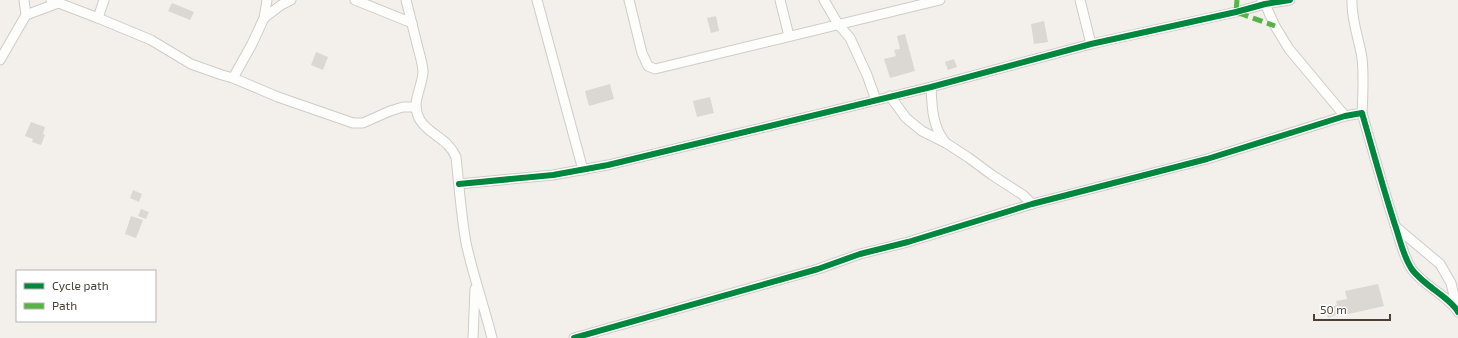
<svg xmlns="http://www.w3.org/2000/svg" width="1458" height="338" viewBox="0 0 1458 338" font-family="'Exo 2',sans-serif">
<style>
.building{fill:#dbd7d2}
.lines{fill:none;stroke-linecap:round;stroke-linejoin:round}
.street-casing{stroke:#cfccc8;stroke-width:11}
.street{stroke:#fdfdfc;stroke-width:9}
.quiet{stroke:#57b346;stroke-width:5;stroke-dasharray:10 5;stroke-linecap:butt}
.cycleway-casing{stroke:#fff;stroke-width:8}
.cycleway{stroke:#00873e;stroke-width:6}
</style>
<rect width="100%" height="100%" fill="#f3f0ec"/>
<g class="building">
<polygon points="172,3 194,12 190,20 168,11"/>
<polygon points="716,16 719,31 711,33 707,18"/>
<polygon points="1044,21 1048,42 1034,44 1031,24"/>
<polygon points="905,34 915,71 890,78 884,59 896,56 894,50 900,49 897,36"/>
<polygon points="316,52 328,57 323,70 311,65"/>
<polygon points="954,59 957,67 948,70 945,62"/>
<polygon points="610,84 614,99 589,106 585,91"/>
<polygon points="710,97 714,113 697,117 693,101"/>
<polygon points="31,122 45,127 43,134 45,135 41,145 32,142 33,139 25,136"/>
<polygon points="133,190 142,194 139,202 130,198"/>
<polygon points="141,209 149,212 146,219 138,216"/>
<polygon points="131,216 143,220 136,238 125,234"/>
<polygon points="1378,284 1384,306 1340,316 1339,314 1328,318 1325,309 1337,305 1336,301 1347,299 1345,291"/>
</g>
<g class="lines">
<defs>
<g id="street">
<polyline points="51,0 98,18 151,40 191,64 222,75 233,78 278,97 353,123 363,123 390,111 403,107 416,107"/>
<polyline points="355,0 412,23"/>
<path d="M406,0c4,16 8,32 12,48 2,8 5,17 5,24 -1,17 -13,31 -3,48 9,15 27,17 36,37 3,28 5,57 10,86 7,32 18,63 26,95"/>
<polyline points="537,0 583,170"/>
<polyline points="629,0 642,53 648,66 655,69 940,0"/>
<polyline points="780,0 789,36"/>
<polyline points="824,0 838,24 850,38 867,75 876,100"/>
<polyline points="1080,0 1091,44"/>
<path d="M1352,0c-1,19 7,39 10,58 2,18 1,37 0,55"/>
<polyline points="1262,1 1265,4 1275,26 1289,49 1345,116"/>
<polyline points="26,15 58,3"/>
<polyline points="98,18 104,0"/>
<polyline points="264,18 281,5 291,0"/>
<polyline points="0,60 26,15 24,0"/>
<polyline points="233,78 252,44 264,18 267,0"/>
<path d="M931,87c1,19 1,39 14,55"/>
<polyline points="890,96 906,118 922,131 946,143 969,158 992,175 1023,195 1032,204"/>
<polyline points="459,184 553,175 608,165 931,87 1091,44 1236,12 1265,4 1290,0"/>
<polyline points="1396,227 1440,264 1451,283 1457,309"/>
<polyline points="473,338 475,289"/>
<path d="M574,338l244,-69 42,-15 48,-12 124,-38 175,-45 138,-43 17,-3c11,38 21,75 33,112 5,15 8,30 16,43 11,17 39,29 47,44"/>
</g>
</defs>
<use href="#street" class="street-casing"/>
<use href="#street" class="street"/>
<polyline class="quiet" points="1237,0 1236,12 1275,26"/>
<defs>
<g id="cycleway">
<polyline points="459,184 553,175 608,165 931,87 1091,44 1236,12 1265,4 1290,0"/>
<path d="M574,338l244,-69 42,-15 48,-12 124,-38 175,-45 138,-43 17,-3c11,38 21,75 33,112 5,15 8,30 16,43 11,17 39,29 47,44"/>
</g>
</defs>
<use href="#cycleway" class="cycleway-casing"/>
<use href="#cycleway" class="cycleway"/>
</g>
<rect x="16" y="270" width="140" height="52" fill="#ffffff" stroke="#b7b3af"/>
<rect x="24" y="283" width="20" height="6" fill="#00873e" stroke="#b7b3af"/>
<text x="52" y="290" font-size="12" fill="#4a4036">Cycle path</text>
<rect x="24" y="303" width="20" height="6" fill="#57b346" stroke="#b7b3af"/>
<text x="52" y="310" font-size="12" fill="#4a4036">Path</text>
<path d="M1314 314v6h76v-6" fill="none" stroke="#4a4036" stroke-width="2"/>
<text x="1320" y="314" font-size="12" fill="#4a4036" stroke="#ffffff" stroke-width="3" paint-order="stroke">50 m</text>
</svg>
